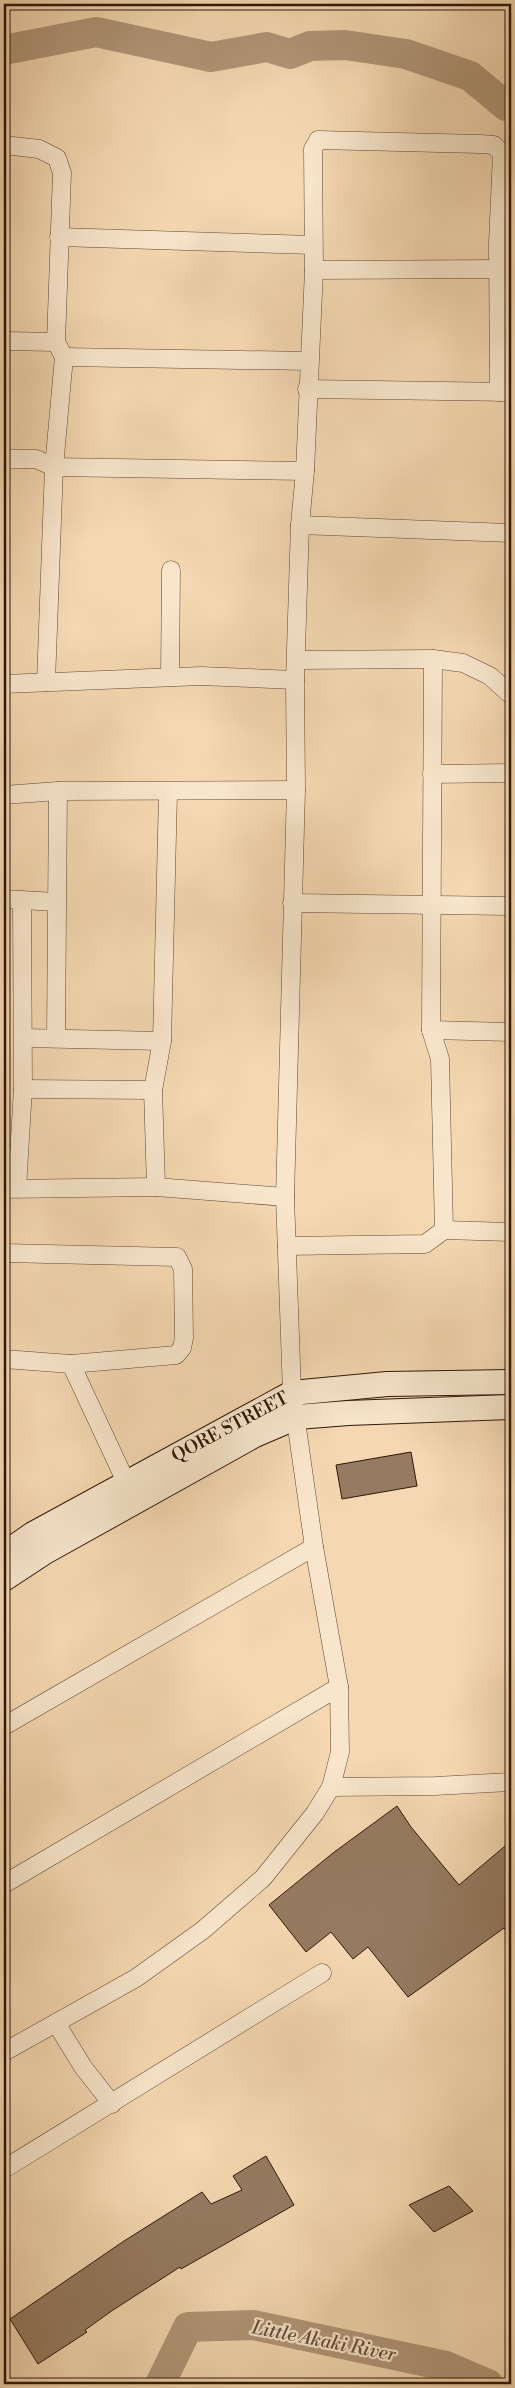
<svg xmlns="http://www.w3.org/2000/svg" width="515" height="2388" viewBox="0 0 515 2388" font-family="'Libre Bodoni',serif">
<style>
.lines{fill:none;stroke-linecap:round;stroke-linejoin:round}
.river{stroke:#b19678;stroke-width:30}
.building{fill:#957b61;stroke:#2c170a}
.street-casing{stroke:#5e4734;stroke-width:19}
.secondary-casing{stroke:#2c170a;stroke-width:26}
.street{stroke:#f8e6cc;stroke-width:18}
.secondary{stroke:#f8e6cc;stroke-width:24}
.labels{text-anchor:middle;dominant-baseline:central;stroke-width:4.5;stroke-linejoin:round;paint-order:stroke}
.street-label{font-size:18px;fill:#2c170a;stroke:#f8e6cc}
.water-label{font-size:19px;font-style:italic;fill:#614a36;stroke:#f8e6cc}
</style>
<rect width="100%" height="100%" fill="#f5d8b1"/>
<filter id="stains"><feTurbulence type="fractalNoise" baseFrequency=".004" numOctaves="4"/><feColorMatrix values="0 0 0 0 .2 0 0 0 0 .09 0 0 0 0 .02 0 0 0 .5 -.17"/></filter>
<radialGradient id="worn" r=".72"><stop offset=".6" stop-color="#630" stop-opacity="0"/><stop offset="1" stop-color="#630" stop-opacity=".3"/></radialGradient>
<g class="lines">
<g class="river">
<polyline points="4,50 96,32 211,57 267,47 290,54 310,46 345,45 406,54 470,76 506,106 511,107"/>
<polyline points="160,2384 188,2327 253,2325 446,2366 488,2384"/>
</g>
</g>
<g class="building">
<polygon points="411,1452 417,1486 342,1499 336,1465"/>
<polygon points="397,1806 411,1827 459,1885 511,1841 511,1937 504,1928 408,1997 368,1947 353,1959 331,1932 306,1952 269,1905 333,1853"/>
<polygon points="266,2156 294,2205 181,2269 180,2267 113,2310 85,2330 87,2332 38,2364 10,2319 124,2241 202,2192 211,2204 242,2190 233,2176"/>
<polygon points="449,2186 473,2211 434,2232 409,2205"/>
</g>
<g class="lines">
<defs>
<g id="street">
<polyline points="4,145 39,149 57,158 62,173 56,342 64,357 54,467 46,682"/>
<polyline points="59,237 313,245"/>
<polyline points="314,270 498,269"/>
<polyline points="4,341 56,342"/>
<polyline points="64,357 309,361"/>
<polyline points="307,389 511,392"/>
<polyline points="4,459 36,459 54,467 305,471"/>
<polyline points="300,525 511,533"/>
<polyline points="433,659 431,1030 440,1059 444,1230"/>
<polyline points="297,660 433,659 463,663 490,676 511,695"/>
<polyline points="170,677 171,570"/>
<polyline points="4,684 201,676 295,680"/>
<polyline points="432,774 511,773"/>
<polyline points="4,795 58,791 296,790"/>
<polyline points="4,899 56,902"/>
<polyline points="292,903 511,906"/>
<polyline points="431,1030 511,1032"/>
<polyline points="56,1037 58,791"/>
<polyline points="24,1038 162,1041"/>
<polyline points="23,1089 153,1090"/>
<polyline points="156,1187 153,1090 162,1041 168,792"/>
<polyline points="17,1188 23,1089 22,900"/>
<polyline points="4,1189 156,1187 285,1197"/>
<polyline points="287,1246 425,1244 444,1230 511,1232"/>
<polyline points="4,1253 177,1257 183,1269 184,1338 182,1348 176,1355 71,1364 4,1359"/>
<polyline points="71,1364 126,1482"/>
<polyline points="4,1726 314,1547"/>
<polyline points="331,1787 435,1786 511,1782"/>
<polyline points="4,1884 339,1687"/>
<polyline points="56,2023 83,2067 112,2104"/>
<polyline points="4,2052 136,1978 203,1930 263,1878 315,1813 331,1787 340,1752 339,1687 314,1547 292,1393 285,1197 296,790 295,680 300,525 305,471 314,270 313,149 318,140 480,144 494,145 502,154 498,243 499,392"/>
<polyline points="4,2169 322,1973"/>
</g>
<g id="secondary">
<polyline points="4,1554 33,1534 292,1393 387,1384 511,1382"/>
<polyline points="4,1579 45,1552 255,1435 297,1417 348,1413 511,1407"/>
</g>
</defs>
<use href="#street" class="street-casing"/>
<use href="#secondary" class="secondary-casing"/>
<use href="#street" class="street"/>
<use href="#secondary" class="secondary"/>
</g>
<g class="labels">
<g class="street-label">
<text transform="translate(230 1427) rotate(-28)">QORE STREET</text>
</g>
<g class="water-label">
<text transform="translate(324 2341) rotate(11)">Little Akaki River</text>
</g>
</g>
<rect width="515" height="2388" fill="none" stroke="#f5d8b1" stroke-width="20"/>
<rect x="5" y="5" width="505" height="2378" fill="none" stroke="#2c170a" stroke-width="2.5"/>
<rect x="10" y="10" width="495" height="2368" fill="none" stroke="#2c170a"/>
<rect width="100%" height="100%" filter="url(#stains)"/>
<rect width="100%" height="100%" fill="url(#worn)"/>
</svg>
